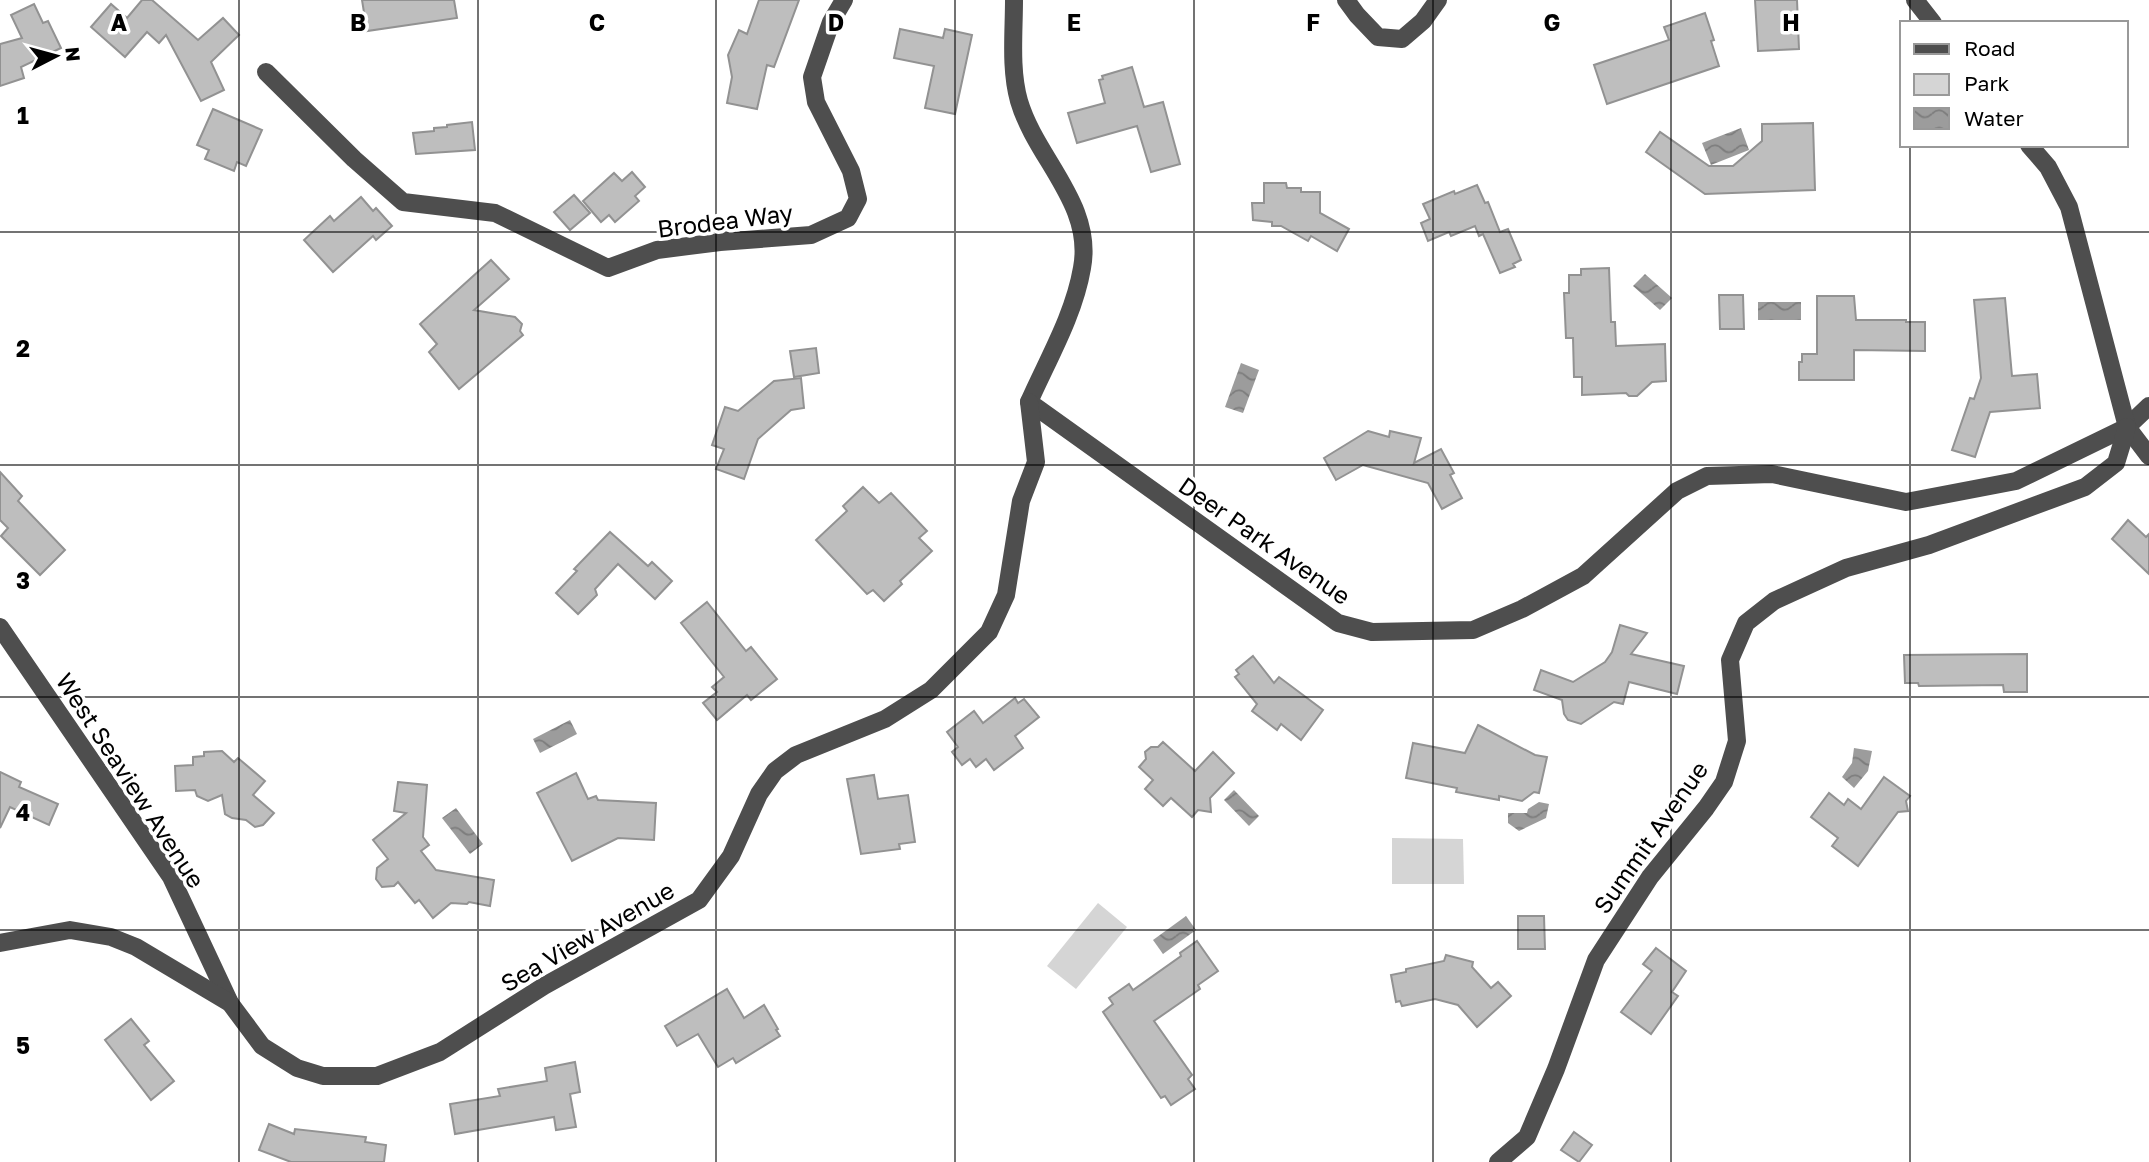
<svg xmlns="http://www.w3.org/2000/svg" width="2149" height="1162" viewBox="0 0 2149 1162" font-family="'Golos Text',sans-serif">
<style>
.green{fill:#d5d5d5}
.water{fill:url(#water-waves)}
.building{fill:#bebebe;stroke:#929292;stroke-width:2}
.lines{fill:none;stroke-linecap:round;stroke-linejoin:round}
.minor{stroke:#4e4e4e;stroke-width:18}
.grid{fill:none;stroke:#000;stroke-width:2;stroke-opacity:0.55}
.labels{text-anchor:middle;dominant-baseline:central;stroke-width:7;stroke-linejoin:round;paint-order:stroke}
.street-label{font-size:24px;fill:#000;stroke:#fff}
.grid-label{font-size:23px;text-anchor:middle;font-weight:bold;fill:#000;stroke:#fff;stroke-width:7;stroke-linejoin:round;paint-order:stroke}
</style>
<defs>
<pattern id="water-waves" width="16" height="10" patternUnits="userSpaceOnUse" patternTransform="scale(1.75)"><rect width="16" height="10" fill="#9c9c9c"/><path d="M0 5q4-4 8 0t8 0" fill="none" stroke="#7d7d7d"/></pattern>
</defs>
<rect width="100%" height="100%" fill="#fff"/>
<g class="green">
<polygon points="1392,838 1463,839 1464,884 1392,884"/>
<polygon points="1098,903 1127,927 1076,989 1047,966"/>
</g>
<g class="water">
<polygon points="1741,128 1749,150 1711,165 1702,143"/>
<polygon points="1645,274 1672,298 1660,310 1633,286"/>
<rect x="1758" y="302" width="43" height="18"/>
<polygon points="1241,363 1259,370 1243,413 1225,407"/>
<polygon points="570,720 577,734 540,753 533,739"/>
<polygon points="1854,748 1872,751 1868,771 1854,788 1842,777 1852,763"/>
<polygon points="1234,790 1259,816 1249,826 1224,800"/>
<polygon points="1539,802 1549,804 1546,818 1519,831 1508,823 1508,813 1527,813 1528,809"/>
<polygon points="456,808 483,844 470,854 442,818"/>
<polygon points="1186,916 1196,930 1163,954 1153,940"/>
</g>
<g class="building">
<polygon points="142,0 152,0 198,40 223,18 239,35 211,62 224,90 201,101 166,35 159,43 147,32 125,57 91,27 111,4 127,18"/>
<polygon points="362,0 454,0 457,18 367,31"/>
<polygon points="759,0 799,0 774,67 767,65 757,109 727,103 732,77 728,55 739,30 747,34"/>
<polygon points="1755,0 1797,0 1799,49 1758,51"/>
<polygon points="34,4 43,23 48,21 61,48 21,67 24,78 0,86 0,44 22,38 11,15"/>
<polygon points="1705,13 1714,40 1711,41 1719,66 1607,104 1594,65 1669,40 1664,27"/>
<polygon points="900,29 943,38 945,29 972,35 955,114 925,108 934,66 894,58"/>
<polygon points="1132,67 1144,107 1163,102 1180,164 1151,172 1137,126 1077,143 1068,113 1105,103 1099,80 1103,79 1102,76"/>
<polygon points="213,109 262,130 246,166 237,162 234,171 205,159 209,150 197,145"/>
<polygon points="472,122 475,150 416,154 413,133 434,131 434,128 447,127 447,125"/>
<polygon points="1813,123 1815,190 1705,194 1646,152 1660,132 1709,166 1733,166 1762,141 1762,124"/>
<polygon points="632,172 645,187 635,196 639,201 615,222 609,215 601,222 583,201 614,173 622,181"/>
<polygon points="1264,183 1286,183 1287,188 1301,188 1301,192 1320,192 1320,213 1349,229 1337,251 1311,236 1308,241 1281,226 1272,226 1272,222 1253,220 1252,203 1264,203"/>
<polygon points="1477,185 1485,203 1488,202 1500,232 1508,229 1521,260 1513,264 1515,267 1500,273 1483,234 1479,236 1475,226 1451,236 1449,232 1428,241 1421,223 1430,219 1423,204 1454,191 1455,194"/>
<polygon points="574,195 590,213 570,230 554,212"/>
<polygon points="361,197 373,211 376,208 392,226 376,240 373,236 333,272 304,240 330,216 334,221"/>
<polygon points="491,260 509,279 474,310 515,317 522,324 520,331 523,335 459,389 429,352 437,344 420,324"/>
<polygon points="1609,268 1611,322 1615,322 1616,346 1665,344 1666,381 1652,382 1637,396 1629,396 1626,393 1582,395 1582,377 1574,377 1573,338 1566,338 1564,293 1569,293 1569,275 1581,275 1581,269"/>
<polygon points="1719,295 1743,295 1744,329 1720,329"/>
<polygon points="1817,296 1854,296 1856,320 1906,320 1906,322 1925,322 1925,351 1854,350 1854,380 1799,380 1799,362 1802,362 1802,354 1817,354"/>
<polygon points="2005,298 2012,376 2037,374 2040,408 1990,412 1975,457 1952,450 1970,398 1974,399 1981,378 1974,300"/>
<polygon points="816,348 819,373 794,377 790,351"/>
<polygon points="801,378 804,408 791,410 758,439 744,479 716,469 724,449 712,445 725,407 738,411 774,381"/>
<polygon points="1368,431 1389,437 1390,431 1421,438 1414,463 1441,449 1454,473 1450,475 1462,498 1442,509 1428,483 1363,465 1336,480 1324,458"/>
<polygon points="0,472 22,496 18,501 65,550 40,575 1,536 8,528 0,520"/>
<polygon points="863,487 879,503 891,493 927,531 919,538 932,551 900,581 902,584 884,601 873,590 867,594 816,540 847,511 843,506"/>
<polygon points="2128,520 2146,537 2149,534 2149,574 2112,539"/>
<polygon points="610,532 648,566 652,562 672,581 655,599 618,564 595,589 597,595 578,614 556,593 577,571 574,569"/>
<polygon points="707,602 746,651 751,647 777,679 751,700 747,695 717,720 703,703 717,692 712,687 724,677 681,623"/>
<polygon points="1620,625 1647,633 1631,654 1684,666 1677,694 1629,682 1623,704 1614,702 1581,724 1568,720 1564,714 1562,700 1534,690 1541,670 1573,682 1605,662 1612,652"/>
<polygon points="2027,654 2027,692 2004,692 2003,685 1919,686 1918,683 1905,683 1904,655"/>
<polygon points="1253,656 1274,683 1279,677 1323,710 1301,740 1281,724 1277,730 1252,711 1257,704 1235,677 1239,674 1236,670"/>
<polygon points="1015,698 1018,703 1024,699 1039,717 1015,736 1023,748 994,770 986,759 976,767 970,759 962,765 952,752 958,747 947,732 974,711 983,723"/>
<polygon points="1478,725 1535,755 1547,757 1539,793 1534,792 1522,801 1499,796 1499,800 1456,792 1457,788 1406,778 1413,743 1465,753"/>
<polygon points="1163,742 1195,771 1213,752 1234,773 1210,798 1211,812 1198,810 1192,817 1171,798 1163,806 1145,789 1153,780 1139,767 1146,759 1145,752 1151,747 1158,747"/>
<polygon points="222,751 234,762 238,758 265,781 253,795 274,813 263,825 255,827 246,820 232,818 225,814 222,795 208,801 197,796 195,790 176,791 175,766 193,765 193,757 204,756 204,752"/>
<polygon points="0,772 21,782 19,787 58,804 49,825 10,807 0,828"/>
<polygon points="576,773 588,799 596,796 598,800 656,803 654,840 618,838 572,861 537,793"/>
<polygon points="874,775 878,799 908,795 915,842 899,844 900,849 861,854 847,779"/>
<polygon points="1884,777 1910,796 1906,801 1908,811 1898,812 1858,866 1832,846 1838,838 1811,817 1829,793 1844,805 1848,799 1861,809"/>
<polygon points="398,782 427,785 423,837 429,845 421,851 436,870 494,880 490,906 469,902 467,904 451,903 433,918 419,900 415,903 398,882 394,886 382,887 376,879 377,868 388,859 373,840 406,813 394,811"/>
<polygon points="1518,916 1544,916 1545,949 1518,949"/>
<polygon points="1197,941 1218,971 1198,985 1200,989 1154,1021 1192,1075 1188,1079 1195,1089 1171,1105 1165,1096 1161,1098 1103,1012 1113,1004 1109,998 1129,984 1133,990 1181,956 1180,953"/>
<polygon points="1656,948 1686,971 1672,992 1678,996 1651,1034 1621,1012 1652,971 1643,964"/>
<polygon points="1446,955 1473,962 1472,967 1491,988 1498,982 1511,996 1477,1027 1458,1005 1435,999 1402,1006 1400,1001 1396,1002 1391,975 1406,972 1406,969 1444,961"/>
<polygon points="727,989 744,1018 764,1005 778,1029 776,1030 780,1036 736,1063 733,1058 718,1067 698,1034 677,1046 665,1026"/>
<polygon points="131,1019 149,1041 144,1045 174,1081 151,1100 105,1040"/>
<polygon points="575,1062 580,1092 570,1094 576,1127 556,1130 554,1117 455,1134 450,1104 500,1096 498,1089 547,1081 545,1068"/>
<polygon points="269,1124 294,1134 295,1129 366,1137 365,1142 386,1145 384,1162 291,1162 259,1150"/>
<polygon points="1574,1132 1592,1145 1579,1162 1561,1150"/>
</g>
<g class="lines">
<g class="minor">
<path d="M1014,0c0,33 -4,69 5,101 17,58 75,103 63,167 -8,47 -34,91 -53,134l309,221 34,9 101,-2 49,-21 61,-33 94,-85 30,-15 65,-2 134,28 110,-21 111,-54 22,-21"/>
<polyline points="1346,0 1357,15 1378,37 1402,39 1423,21 1438,0"/>
<polyline points="1915,0 1933,23"/>
<polyline points="266,72 354,159 403,202 495,213 608,268 657,250 720,242 811,235 848,218 858,199 851,171 816,102 812,77 831,22 844,0"/>
<polyline points="2029,145 2048,167 2069,207 2127,427 2149,456"/>
<polyline points="0,627 171,877 230,1003"/>
<polyline points="0,943 70,930 111,937 136,947 230,1003 262,1046 297,1068 323,1076 377,1076 440,1052 544,986 699,900 731,856 759,794 775,771 796,755 885,719 931,690 989,632 1006,595 1021,501 1036,462 1029,402"/>
<polyline points="1498,1162 1527,1137 1556,1069 1596,960 1650,877 1706,808 1724,782 1737,741 1730,660 1746,623 1774,601 1846,568 1929,545 2085,487 2116,463 2127,427"/>
</g>
</g>
<path class="grid" d="M239,0v1162M478,0v1162M716,0v1162M955,0v1162M1194,0v1162M1433,0v1162M1671,0v1162M1910,0v23M1910,145v1017M0,232h2149M0,465h2149M0,697h2149M0,930h2149"/>
<g class="labels">
<g class="street-label">
<text transform="translate(725 220) rotate(-7)">Brodea Way</text>
<text transform="translate(1265 540) rotate(35)">Deer Park Avenue</text>
<text transform="translate(131 780) rotate(57)">West Seaview Avenue</text>
<text transform="translate(1650 837) rotate(-55)">Summit Avenue</text>
<text transform="translate(587 936) rotate(-30)">Sea View Avenue</text>
</g>
</g>
<g class="grid-label">
<text x="119" y="31">A</text>
<text x="358" y="31">B</text>
<text x="597" y="31">C</text>
<text x="836" y="31">D</text>
<text x="1074" y="31">E</text>
<text x="1313" y="31">F</text>
<text x="1552" y="31">G</text>
<text x="1791" y="31">H</text>
<text x="23" y="124">1</text>
<text x="23" y="357">2</text>
<text x="23" y="589">3</text>
<text x="23" y="821">4</text>
<text x="23" y="1054">5</text>
</g>
<rect x="1900" y="21" width="228" height="126" fill="#ffffff" stroke="#999999" stroke-width="2"/>
<rect x="1914" y="44" width="35" height="10" fill="#4e4e4e" stroke="#999999" stroke-width="2"/>
<text x="1964" y="56" font-size="21" fill="#000000">Road</text>
<rect x="1914" y="74" width="35" height="21" fill="#d5d5d5" stroke="#999999" stroke-width="2"/>
<text x="1964" y="91" font-size="21" fill="#000000">Park</text>
<rect x="1914" y="108" width="35" height="21" fill="url(#water-waves)" stroke="#999999" stroke-width="2"/>
<text x="1964" y="126" font-size="21" fill="#000000">Water</text>
<g transform="translate(56 56) rotate(84)" stroke="#ffffff" stroke-width="5" paint-order="stroke">
<path d="M0-5L12 26L0 18L-12 26Z" fill="#000000"/>
<text y="-10" font-size="19" font-weight="bold" text-anchor="middle" fill="#000000">N</text>
</g>
</svg>
